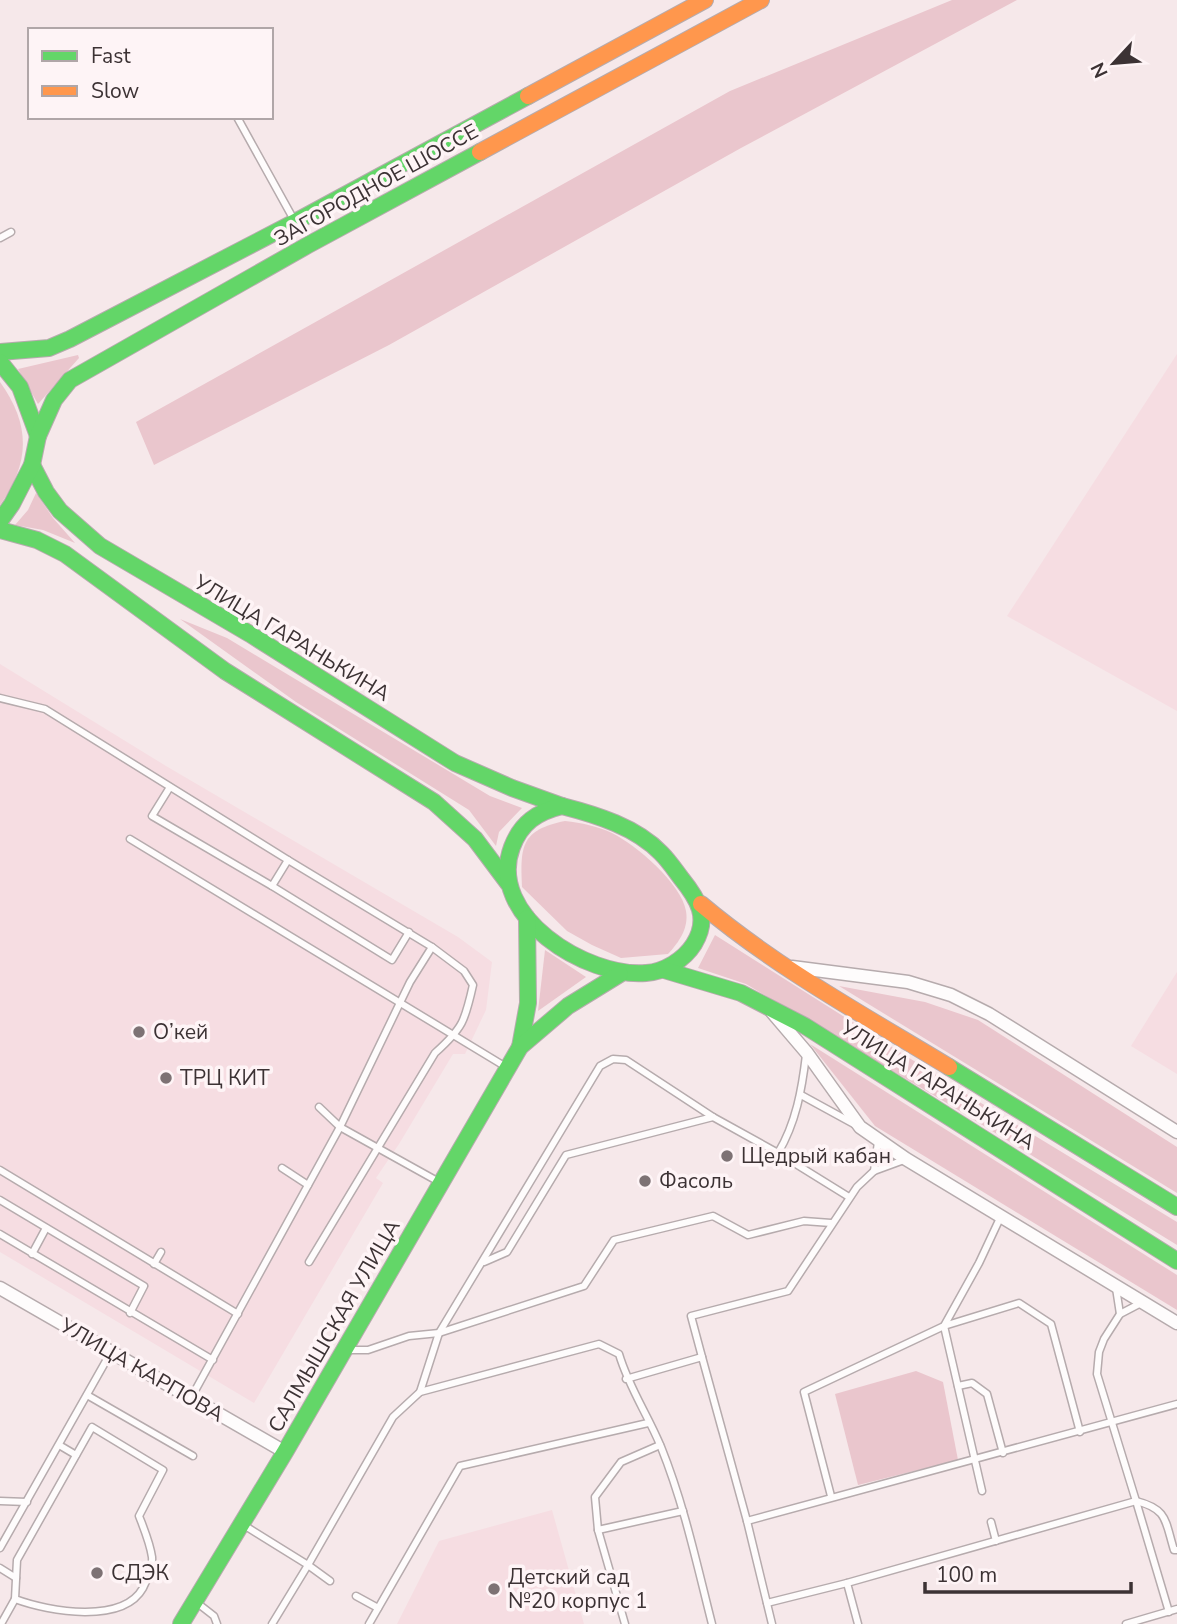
<svg xmlns="http://www.w3.org/2000/svg" width="1177" height="1624" viewBox="0 0 1177 1624" font-family="'Nunito Sans',sans-serif">
<style>
.built{fill:#f6dde2}
.green{fill:#eac6cd}
.lines{fill:none;stroke-linecap:round;stroke-linejoin:round}
.lane-casing{stroke:#b6abad;stroke-width:9}
.street-casing{stroke:#b6abad;stroke-width:15}
.fast-casing{stroke:#b6abad;stroke-width:18}
.slow-casing{stroke:#b6abad;stroke-width:18}
.lane{stroke:#fefcfc;stroke-width:6}
.street{stroke:#fefcfc;stroke-width:12}
.fast{stroke:#63d668;stroke-width:16}
.slow{stroke:#ff974d;stroke-width:16}
.poi-dot{fill:#7d7274;stroke:#fef4f6;stroke-width:2.5}
.labels{text-anchor:middle;dominant-baseline:central;stroke-width:7;stroke-linejoin:round;paint-order:stroke}
.street-label{font-size:21px;fill:#3c3234;stroke:#fef4f6}
.poi-label{font-size:21px;fill:#3c3234;stroke:#fef4f6;text-anchor:start}
</style>
<rect width="100%" height="100%" fill="#f6e8ea"/>
<g class="built">
<polygon points="1177,354 1177,711 1007,616"/>
<polygon points="0,664 166,766 458,937 492,962 486,1010 465,1054 453,1054 399,1144 376,1178 383,1183 254,1403 0,1252"/>
<polygon points="1177,972 1177,1074 1131,1046"/>
<polygon points="552,1510 584,1624 397,1624 439,1541"/>
</g>
<g class="green">
<polygon points="952,0 1017,0 741,148 389,345 154,465 136,422 730,91"/>
<polygon points="78,355 79,358 38,404 18,369"/>
<path d="M0,382c31,43 30,81 0,123z"/>
<polygon points="36,493 53,518 75,543 43,530 15,525 28,510"/>
<polygon points="180,619 227,638 490,796 522,808 499,832 496,846 469,810 296,702"/>
<path d="M565,821c17,2 32,5 47,12 24,12 69,50 74,78 3,17 -7,31 -18,43l-47,4 -29,-13 -25,-14 -45,-44c-2,-41 -1,-57 43,-66z"/>
<polygon points="715,935 963,1092 1177,1222 1177,1245 950,1105 746,984 698,968"/>
<polygon points="545,950 586,977 538,1011"/>
<polygon points="839,986 925,1002 978,1020 1177,1147 1177,1193"/>
<polygon points="810,1044 1177,1275 1177,1310 875,1126"/>
<polygon points="916,1371 943,1382 958,1460 858,1485 835,1394"/>
</g>
<g class="lines">
<defs>
<g id="lane">
<polyline points="237,117 294,220"/>
<polyline points="0,238 11,232"/>
<polyline points="0,698 45,709 288,860 432,947 410,982 340,1127 191,1398"/>
<polyline points="170,787 152,816 272,886 392,960 409,932"/>
<polyline points="130,839 506,1067"/>
<polyline points="272,886 288,860"/>
<polyline points="801,1095 854,1124"/>
<polyline points="319,1107 340,1127 439,1182"/>
<polyline points="778,1153 849,1197"/>
<polyline points="282,1168 308,1185"/>
<polyline points="0,1170 238,1314"/>
<polyline points="874,1171 878,1142"/>
<polyline points="0,1200 144,1286 130,1313"/>
<polyline points="0,1234 213,1360"/>
<polyline points="32,1254 46,1228"/>
<path d="M309,1262l126,-209c28,-25 30,-32 38,-68l-9,-14 -32,-24"/>
<polyline points="484,1262 507,1252 566,1155 713,1117"/>
<polyline points="154,1264 161,1252"/>
<polyline points="1116,1288 1120,1314"/>
<polyline points="349,1350 368,1350 409,1336 439,1333 584,1286 614,1240 713,1216 748,1235 804,1221 831,1223"/>
<polyline points="702,1357 691,1316 788,1291 857,1187 874,1171 904,1160"/>
<polyline points="626,1379 702,1357 747,1521 772,1624"/>
<polyline points="958,1386 972,1383 987,1394 1003,1453"/>
<path d="M420,1392l19,-59 161,-267 13,-7 13,1 87,57 65,36c18,-30 24,-64 28,-98"/>
<polyline points="87,1395 193,1456"/>
<path d="M92,1427l71,43 -24,46c5,13 11,27 13,41 1,10 -5,23 -9,31 -20,36 -93,24 -128,11l2,-39z"/>
<polyline points="59,1445 76,1455"/>
<polyline points="982,1491 944,1326 1019,1303 1051,1324 1080,1432"/>
<polyline points="831,1496 804,1392 944,1326 979,1263 1001,1216"/>
<polyline points="0,1501 27,1502"/>
<polyline points="1136,1501 1169,1612"/>
<path d="M1136,1501c32,8 29,20 38,49h3"/>
<polyline points="747,1521 1177,1404"/>
<polyline points="991,1522 996,1541"/>
<polyline points="242,1524 308,1565 272,1624"/>
<polyline points="598,1530 683,1511"/>
<polyline points="0,1548 111,1352"/>
<polyline points="0,1568 16,1578"/>
<path d="M330,1581l-22,-16 85,-148 27,-25 179,-48 20,10c10,34 29,61 42,93 23,57 36,118 51,177"/>
<polyline points="356,1596 378,1608"/>
<polyline points="196,1602 214,1616 217,1624"/>
<polyline points="767,1603 847,1583"/>
<polyline points="1,1624 15,1599"/>
<polyline points="369,1624 460,1466 648,1423"/>
<polyline points="625,1624 598,1530 595,1497 621,1462 660,1445"/>
<polyline points="858,1624 847,1583 1136,1501 1097,1374 1099,1352 1104,1339 1120,1314 1141,1303"/>
<polyline points="1126,1624 1177,1609"/>
</g>
<g id="street">
<polyline points="792,967 908,982 951,995 989,1014 1177,1132"/>
<polyline points="772,1012 807,1053 860,1127 906,1159 1177,1323"/>
<polyline points="0,1288 285,1452"/>
</g>
<g id="fast">
<polyline points="0,352 49,348 70,339 295,222 528,96"/>
<polyline points="0,362 20,387 38,436"/>
<polyline points="32,465 46,492 60,511 100,546 250,634 455,763 512,788 562,806"/>
<polyline points="0,521 12,504 32,465 38,436 54,400 70,380 308,245 480,152"/>
<polyline points="0,530 37,540 65,554 225,671 434,802 475,839 508,883"/>
<path d="M562,806c35,9 74,21 99,47 8,8 14,17 20,25 17,21 29,40 13,66 -10,16 -30,28 -48,29 -59,5 -160,-57 -134,-126 9,-24 25,-35 50,-41z"/>
<polyline points="664,970 741,993 805,1026 1177,1261"/>
<polyline points="520,1047 528,1003 527,918"/>
<polyline points="949,1067 1177,1207"/>
<polyline points="181,1624 285,1452 520,1047 568,1006 620,974"/>
</g>
<g id="slow">
<polyline points="528,96 705,0"/>
<polyline points="480,152 761,0"/>
<path d="M701,904c76,64 164,112 248,163"/>
</g>
</defs>
<use href="#lane" class="lane-casing"/>
<use href="#street" class="street-casing"/>
<use href="#fast" class="fast-casing"/>
<use href="#slow" class="slow-casing"/>
<use href="#lane" class="lane"/>
<use href="#street" class="street"/>
<use href="#fast" class="fast"/>
<use href="#slow" class="slow"/>
</g>
<g class="poi-dot">
<circle cx="139" cy="1032" r="7"/>
<circle cx="166" cy="1078" r="7"/>
<circle cx="727" cy="1156" r="7"/>
<circle cx="645" cy="1181" r="7"/>
<circle cx="97" cy="1573" r="7"/>
<circle cx="494" cy="1589" r="7"/>
</g>
<g class="labels">
<g class="street-label">
<text transform="translate(376 185) rotate(-29)">ЗАГОРОДНОЕ ШОССЕ</text>
<text transform="translate(292 638) rotate(31)">УЛИЦА ГАРАНЬКИНА</text>
<text transform="translate(938 1085) rotate(32)">УЛИЦА ГАРАНЬКИНА</text>
<text transform="translate(334 1326) rotate(-60)">САЛМЫШСКАЯ УЛИЦА</text>
<text transform="translate(142 1370) rotate(30)">УЛИЦА КАРПОВА</text>
</g>
<g class="poi-label">
<text x="153" y="1032">О’кей</text>
<text x="180" y="1078">ТРЦ КИТ</text>
<text x="741" y="1156">Щедрый кабан</text>
<text x="659" y="1181">Фасоль</text>
<text x="111" y="1573">СДЭК</text>
<text x="508" y="1577">Детский сад<tspan x="508" dy="24">№20 корпус 1</tspan></text>
</g>
</g>
<rect x="28" y="28" width="245" height="91" fill="#fef4f6" stroke="#b0a6a8" stroke-width="2"/>
<rect x="42" y="51" width="35" height="10" fill="#63d668" stroke="#b0a6a8" stroke-width="2"/>
<text x="91" y="63" font-size="21" fill="#3c3234">Fast</text>
<rect x="42" y="86" width="35" height="10" fill="#ff974d" stroke="#b0a6a8" stroke-width="2"/>
<text x="91" y="98" font-size="21" fill="#3c3234">Slow</text>
<g transform="translate(1114 63) rotate(244)" stroke="#fef4f6" stroke-width="5" paint-order="stroke">
<path d="M0-5L12 26L0 18L-12 26Z" fill="#3c3234"/>
<text y="-10" font-size="19" font-weight="bold" text-anchor="middle" fill="#3c3234">N</text>
</g>
<path d="M925 1582v10h206v-10" fill="none" stroke="#3c3234" stroke-width="3.5"/>
<text x="936" y="1582" font-size="21" fill="#3c3234" stroke="#fef4f6" stroke-width="5" paint-order="stroke">100 m</text>
</svg>
